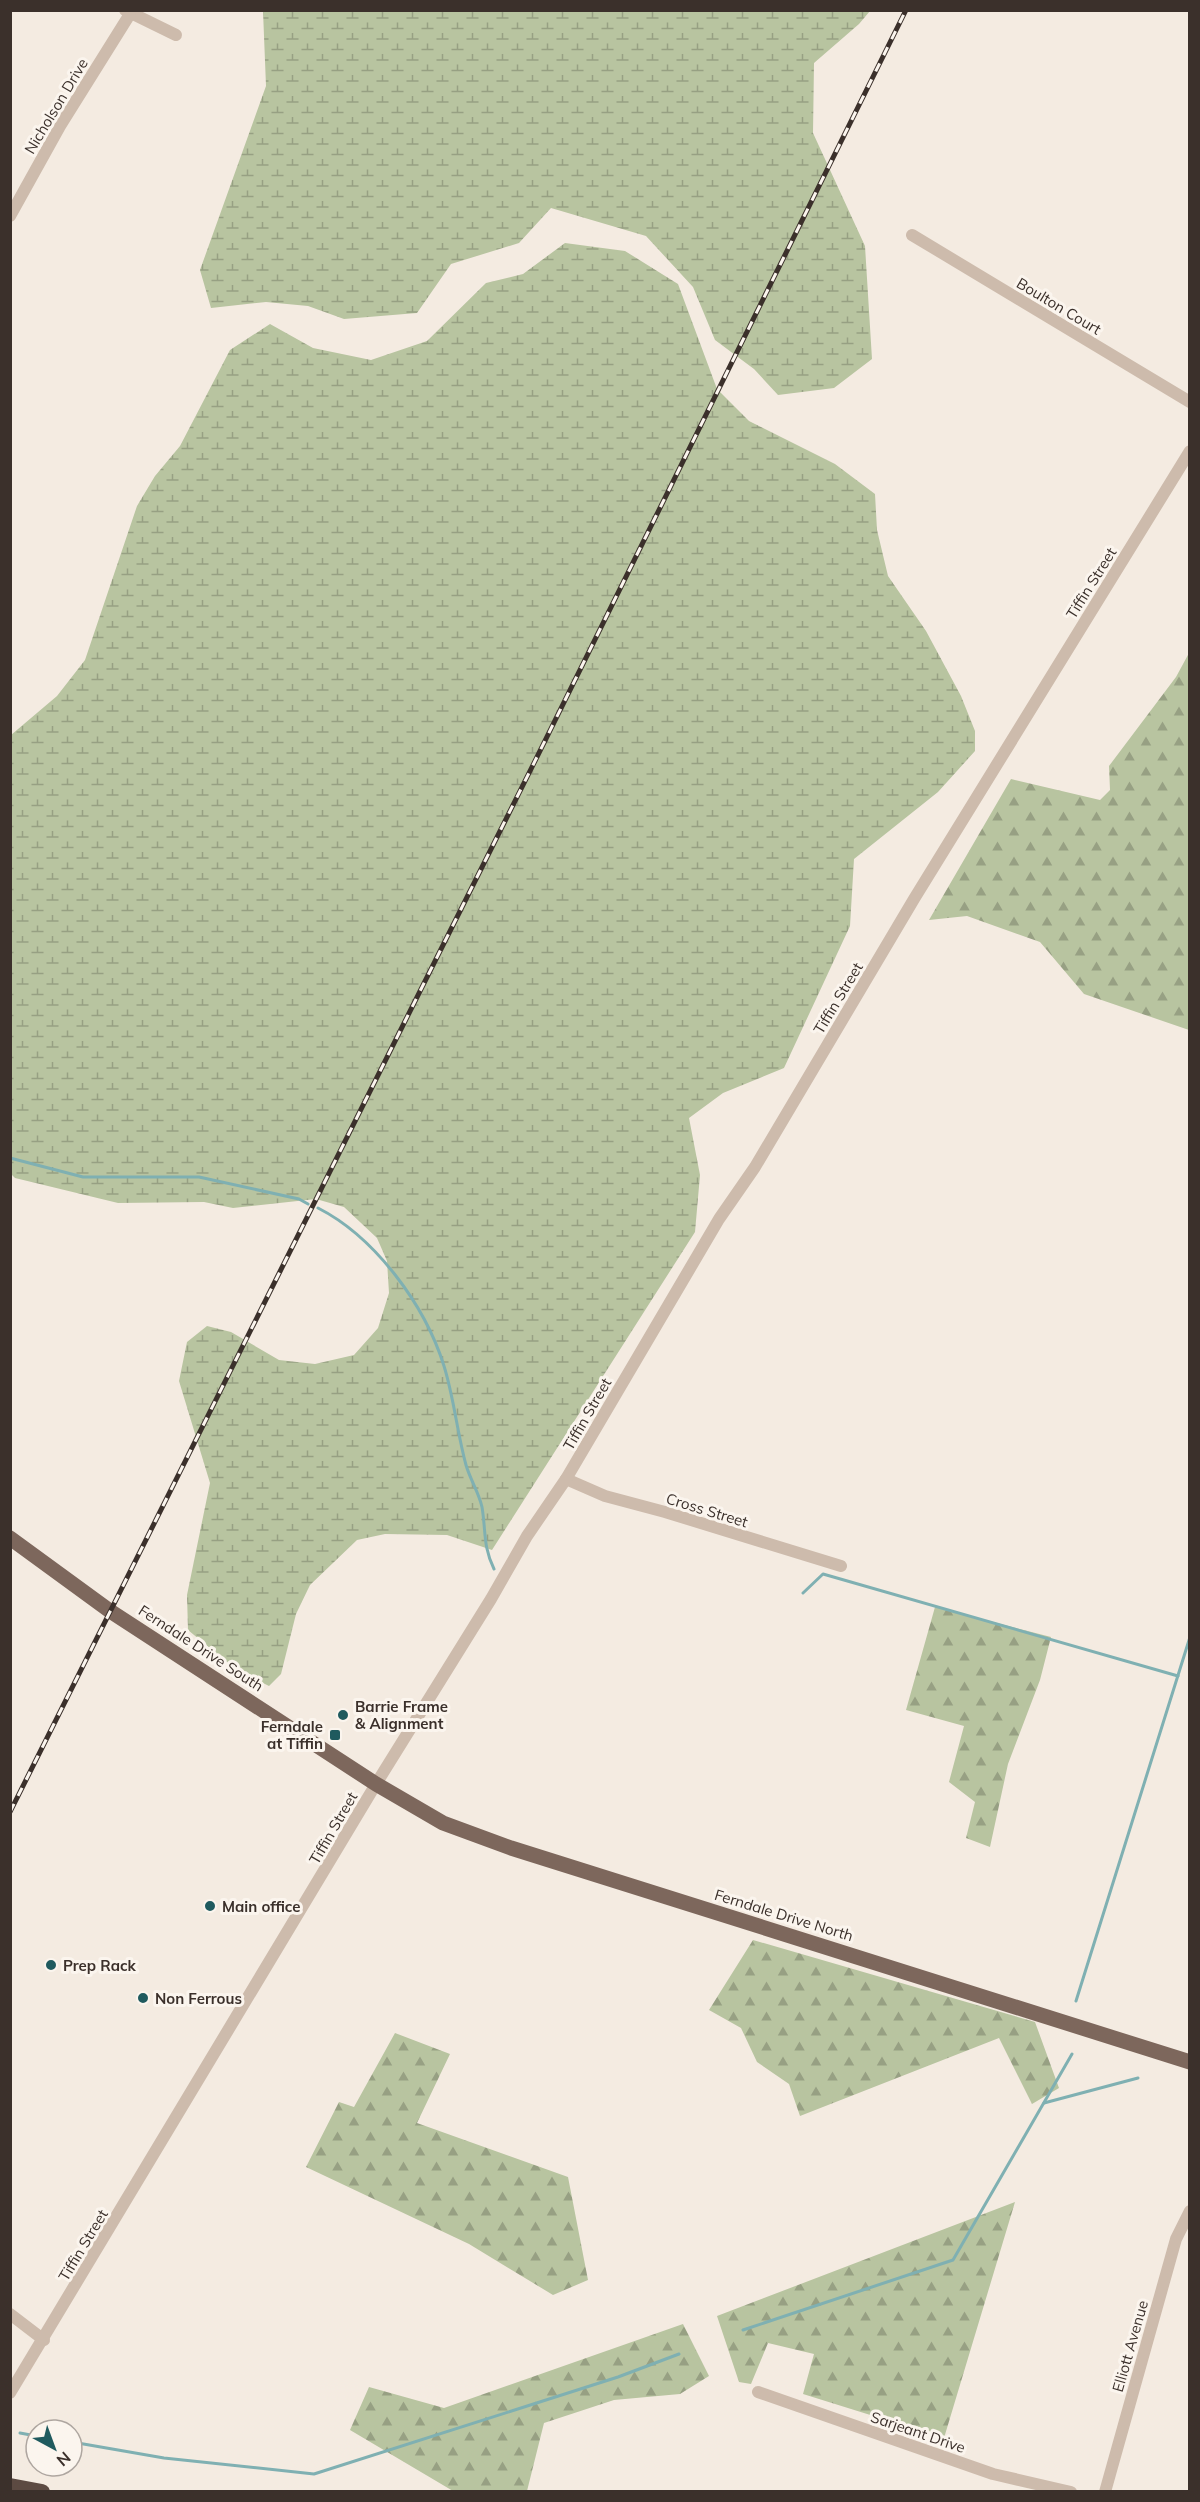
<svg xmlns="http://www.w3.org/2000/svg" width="1200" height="2502" viewBox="0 0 1200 2502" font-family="Mulish,sans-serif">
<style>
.forest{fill:url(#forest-firs)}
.wetland{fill:url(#wetland-marsh)}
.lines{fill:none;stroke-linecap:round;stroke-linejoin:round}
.stream{stroke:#7fb0b2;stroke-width:3}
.minor{stroke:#cdbbac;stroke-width:12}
.major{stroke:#7d675c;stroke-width:15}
.highway{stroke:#5c4a42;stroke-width:16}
.rail-casing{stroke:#3b302b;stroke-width:5}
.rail{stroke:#fbf5ee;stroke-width:3;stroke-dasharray:9;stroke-linecap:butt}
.poi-dot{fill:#1f5a5e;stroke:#fbf5ee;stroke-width:2}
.labels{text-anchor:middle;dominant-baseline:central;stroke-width:6;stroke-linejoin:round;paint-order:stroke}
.street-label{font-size:15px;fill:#3b302b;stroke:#fbf5ee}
.poi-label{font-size:15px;font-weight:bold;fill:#3b302b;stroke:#fbf5ee;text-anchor:start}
</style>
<defs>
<pattern id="forest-firs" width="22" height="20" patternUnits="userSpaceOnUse" patternTransform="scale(1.5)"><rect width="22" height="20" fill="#b8c4a0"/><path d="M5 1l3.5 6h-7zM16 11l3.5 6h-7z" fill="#97a083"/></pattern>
<pattern id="wetland-marsh" width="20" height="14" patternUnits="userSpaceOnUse" patternTransform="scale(1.5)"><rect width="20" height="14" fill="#b8c4a0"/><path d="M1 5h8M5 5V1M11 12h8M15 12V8" fill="none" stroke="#97a083"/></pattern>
</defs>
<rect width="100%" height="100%" fill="#f4ebe1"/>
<g class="forest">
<polygon points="1189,653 1190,1030 1189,1030 1084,994 1040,942 967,916 929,920 1011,779 1100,800 1110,790 1109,766 1176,677"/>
<polygon points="935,1607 1051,1637 1040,1680 1008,1764 990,1847 966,1838 975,1802 949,1782 964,1726 906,1710"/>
<polygon points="753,1940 1035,2022 1059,2088 1032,2104 999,2038 800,2116 789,2084 757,2062 741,2028 709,2010"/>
<polygon points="395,2033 450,2054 417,2123 568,2177 588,2280 553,2295 469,2244 306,2167 339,2102 354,2107"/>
<polygon points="1015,2202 944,2438 803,2394 814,2354 768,2343 751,2384 739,2382 717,2316"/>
<polygon points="683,2324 709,2376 680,2394 614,2400 544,2423 527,2491 453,2491 350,2430 369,2387 444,2408"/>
</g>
<g class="wetland">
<polygon points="263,11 870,11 859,24 814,63 813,133 865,246 872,359 834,388 778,395 754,369 715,340 693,287 646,236 551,208 519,243 451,264 417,313 344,319 308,306 266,302 211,308 200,270 266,86"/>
<polygon points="565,243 625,251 678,284 717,389 749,421 835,464 875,494 877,530 888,576 926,631 961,696 975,731 975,751 938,792 854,859 850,926 784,1068 723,1093 689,1118 700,1175 695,1232 492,1550 447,1535 385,1534 357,1540 310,1585 296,1614 281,1674 269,1686 235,1669 188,1630 187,1595 210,1483 179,1381 187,1342 207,1326 231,1332 279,1360 315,1364 354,1355 378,1328 389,1293 387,1261 377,1238 344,1207 316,1199 233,1208 204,1202 118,1203 15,1178 11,1174 11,735 57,696 85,660 137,506 155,476 180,446 230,350 270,324 313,348 371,360 427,341 486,283 523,274"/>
</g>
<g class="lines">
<g class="stream">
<polyline points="10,1158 83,1177 199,1177 299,1199 308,1204"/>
<path d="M318,1208c57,29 107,97 126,158 10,32 13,66 22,99 4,14 13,28 16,42 4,24 1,40 12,62"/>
<polyline points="803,1593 823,1574 1178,1676"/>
<polyline points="1076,2001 1190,1637"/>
<polyline points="1044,2103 1138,2078"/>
<polyline points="743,2330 953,2260 1072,2054"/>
<polyline points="20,2433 36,2436"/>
<polyline points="72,2442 164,2458 314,2474 618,2377 679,2354"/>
</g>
<g class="minor">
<polyline points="125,10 176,35"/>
<polyline points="10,216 60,126 130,14"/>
<polyline points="912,235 1190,402"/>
<polyline points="566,1479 605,1496 665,1512 841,1566"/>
<polyline points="10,2314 44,2340"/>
<polyline points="758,2392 993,2474 1071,2492"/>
<polyline points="10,2393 376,1784 491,1599 527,1536 566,1479 719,1219 755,1167 914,899 1190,451"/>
<polyline points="1105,2492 1176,2239 1190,2211"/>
</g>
<polyline class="major" points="10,1538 110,1611 376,1784 443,1823 511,1848 1190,2062"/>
<polyline class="highway" points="10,2486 42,2492"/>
<defs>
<polyline id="rail" points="10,1812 533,765 906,10"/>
</defs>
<use href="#rail" class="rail-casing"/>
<use href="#rail" class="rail"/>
</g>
<g class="poi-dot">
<circle cx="343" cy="1715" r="6"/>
<rect x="329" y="1729" width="12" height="12" rx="3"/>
<circle cx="210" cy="1906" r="6"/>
<circle cx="51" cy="1965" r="6"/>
<circle cx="143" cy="1998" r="6"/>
</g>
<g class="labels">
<g class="street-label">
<text transform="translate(56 106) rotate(-59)">Nicholson Drive</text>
<text transform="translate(1059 306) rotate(31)">Boulton Court</text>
<text transform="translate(1091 583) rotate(-58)">Tiffin Street</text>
<text transform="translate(838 998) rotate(-59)">Tiffin Street</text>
<text transform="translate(587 1414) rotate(-60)">Tiffin Street</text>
<text transform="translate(707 1510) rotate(17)">Cross Street</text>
<text transform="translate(201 1648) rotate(33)">Ferndale Drive South</text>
<text transform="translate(333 1828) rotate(-60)">Tiffin Street</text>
<text transform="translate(784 1915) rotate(17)">Ferndale Drive North</text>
<text transform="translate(83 2245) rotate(-59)">Tiffin Street</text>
<text transform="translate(1130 2346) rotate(-74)">Elliott Avenue</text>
<text transform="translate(918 2432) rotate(19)">Sarjeant Drive</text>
</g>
<g class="poi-label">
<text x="355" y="1706">Barrie Frame<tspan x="355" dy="17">&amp; Alignment</tspan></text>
<text x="323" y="1726" text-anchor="end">Ferndale<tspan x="323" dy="17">at Tiffin</tspan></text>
<text x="222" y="1906">Main office</text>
<text x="63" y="1965">Prep Rack</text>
<text x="155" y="1998">Non Ferrous</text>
</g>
</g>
<rect width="1200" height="2502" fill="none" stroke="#3b302b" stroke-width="24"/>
<g transform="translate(54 2448) rotate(139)"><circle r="28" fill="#fbf5ee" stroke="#aea6a0" stroke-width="1.5"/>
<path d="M0-4.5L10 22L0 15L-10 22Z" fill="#1f5a5e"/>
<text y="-9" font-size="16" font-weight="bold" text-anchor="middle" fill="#3b302b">N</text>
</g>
</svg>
